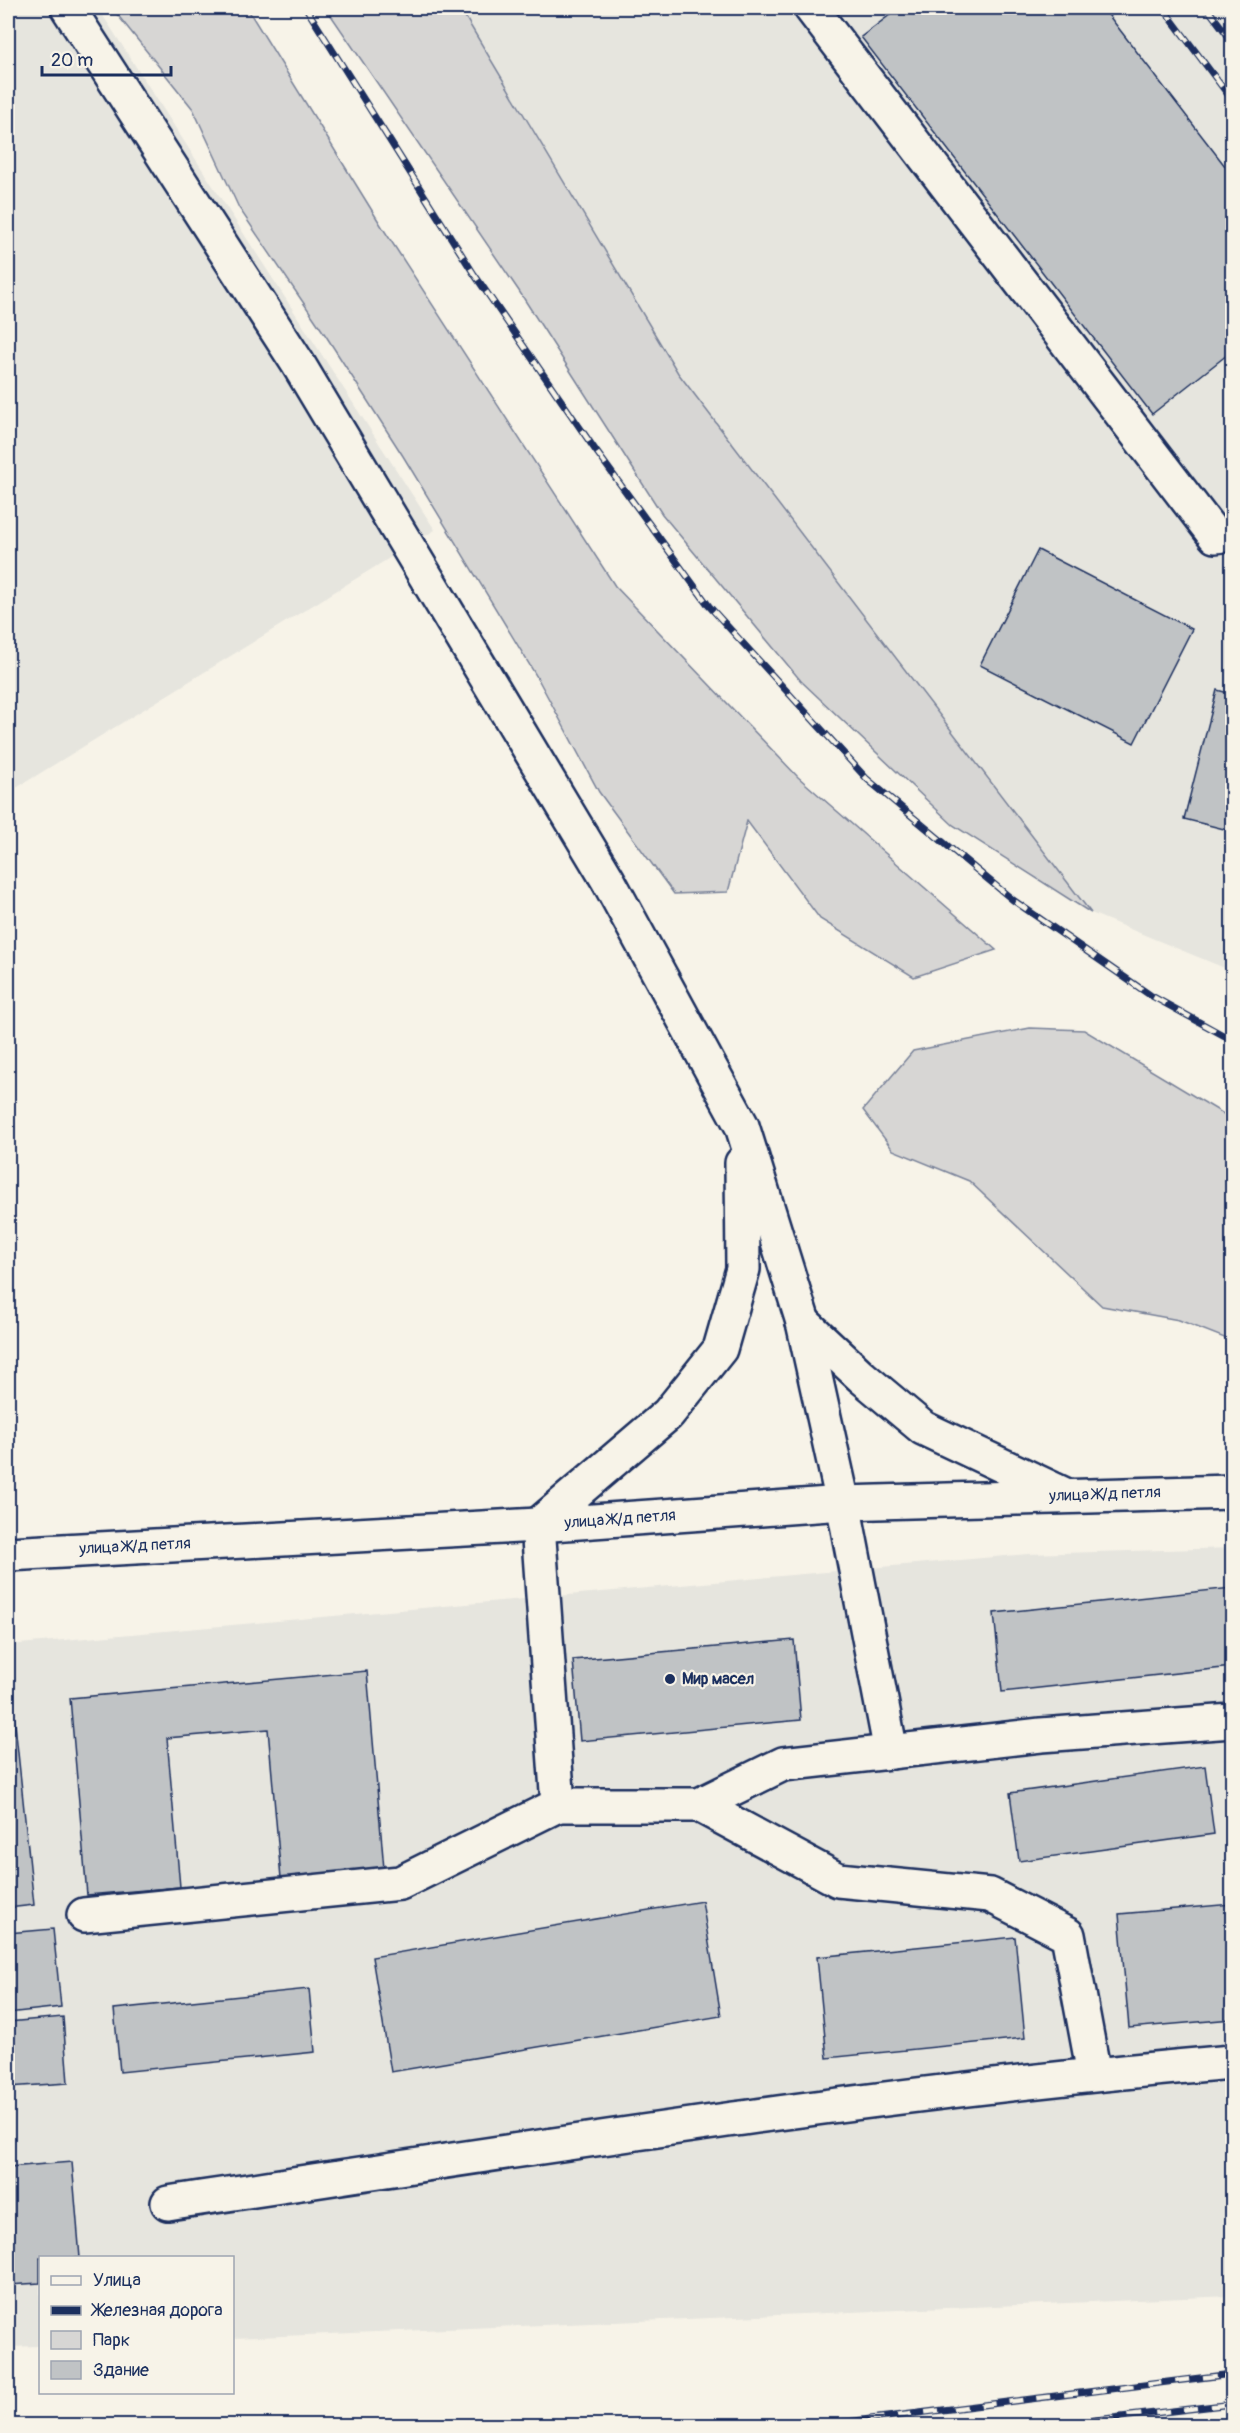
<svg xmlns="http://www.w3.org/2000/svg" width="1240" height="2433" viewBox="0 0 1240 2433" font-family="Pangolin,sans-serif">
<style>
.built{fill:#e6e5de}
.green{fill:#d7d6d4;stroke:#798299;stroke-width:1.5}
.building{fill:#c0c3c5;stroke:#1b2f5e;stroke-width:1.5}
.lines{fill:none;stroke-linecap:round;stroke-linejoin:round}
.minor-casing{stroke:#1b2f5e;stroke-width:38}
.major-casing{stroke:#1b2f5e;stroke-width:38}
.minor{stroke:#f7f3e8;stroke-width:33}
.major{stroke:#f7f3e8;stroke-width:33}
.rail-casing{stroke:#1b2f5e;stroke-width:7}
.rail{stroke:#f7f3e8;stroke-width:4.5;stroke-dasharray:14;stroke-linecap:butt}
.poi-dot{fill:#1b2f5e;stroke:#f7f3e8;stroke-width:2}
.labels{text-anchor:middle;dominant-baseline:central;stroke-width:4.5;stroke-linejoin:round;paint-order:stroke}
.street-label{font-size:16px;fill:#1b2f5e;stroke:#f7f3e8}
.poi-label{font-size:16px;font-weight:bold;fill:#1b2f5e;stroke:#f7f3e8;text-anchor:start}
</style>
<rect width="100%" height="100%" fill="#f7f3e8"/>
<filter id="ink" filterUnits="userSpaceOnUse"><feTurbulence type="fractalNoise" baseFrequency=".0167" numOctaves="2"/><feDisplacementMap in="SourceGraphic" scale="12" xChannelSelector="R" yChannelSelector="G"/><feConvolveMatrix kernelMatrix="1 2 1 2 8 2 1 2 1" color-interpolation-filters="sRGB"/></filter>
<g filter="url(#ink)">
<g class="built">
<polygon points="8,8 98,8 435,530 8,793"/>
<polygon points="460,8 1232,8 1232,971 1091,913 678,373"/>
<polygon points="1232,1548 1232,2296 233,2338 232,2258 40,2258 40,2346 8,2347 8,1645 1028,1554"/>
</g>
<g class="green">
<polygon points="112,8 247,8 384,230 615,586 798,777 996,950 914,977 820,919 747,821 728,892 674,894 599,792 537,677 403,456 326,336 239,208 193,109"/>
<polygon points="326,8 460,8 678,373 1091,913 953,825 801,681 662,514 519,291"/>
<polygon points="1030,1028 1084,1030 1232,1119 1232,1341 1179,1320 1102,1306 969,1181 893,1150 863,1110 913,1051"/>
</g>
<g class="building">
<polygon points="899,8 1103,8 1232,175 1232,351 1152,414 861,37"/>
<polygon points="1038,550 1192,629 1134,743 980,665"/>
<polygon points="1217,690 1232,694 1232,831 1184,819"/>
<polygon points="1232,1588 1232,1667 1002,1692 994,1613"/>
<polygon points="794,1640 801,1720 580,1741 573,1660"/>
<polygon points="367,1671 384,1869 281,1878 268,1729 167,1738 180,1887 87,1895 70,1698"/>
<polygon points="13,1705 34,1905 8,1908 8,1706"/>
<polygon points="1205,1766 1214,1834 1019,1861 1010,1793"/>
<polygon points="702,1901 721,2016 391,2072 372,1957"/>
<polygon points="1232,1904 1232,2019 1129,2028 1119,1914"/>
<polygon points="53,1929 61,2007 8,2013 8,1933"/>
<polygon points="1015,1937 1025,2038 827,2058 817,1957"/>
<polygon points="309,1989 315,2052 120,2072 114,2009"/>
<polygon points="63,2017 68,2083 8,2087 8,2022"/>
<polygon points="72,2162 80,2258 40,2258 40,2283 8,2285 8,2167"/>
</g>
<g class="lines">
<defs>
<g id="minor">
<polyline points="68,8 297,362 608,880 742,1126 803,1322 843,1503 891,1752"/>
<polyline points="811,8 1215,536 1232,534"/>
<polyline points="803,1322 862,1377 923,1428 1067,1496"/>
<polyline points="558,1805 699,1805 783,1764 1041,1735 1232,1721"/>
<polyline points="699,1805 838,1880 990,1895 1068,1935 1094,2074"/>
<polyline points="84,1915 400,1883 558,1805 538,1525 668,1414 720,1349 743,1269 742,1163"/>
<path d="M168,2203c354,-53 708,-111 1064,-141"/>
</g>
<polyline id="major" points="8,1554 538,1525 843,1503 1232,1492"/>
</defs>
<use href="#minor" class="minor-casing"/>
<use href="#major" class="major-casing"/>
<use href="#minor" class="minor"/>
<use href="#major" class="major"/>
<defs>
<g id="rail">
<polyline points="306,8 474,274 596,451 709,606 867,779 1013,900 1150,995 1232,1040"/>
<polyline points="1163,8 1232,100"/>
<polyline points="1207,8 1232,41"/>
<polyline points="814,2426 1232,2374"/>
<polyline points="1044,2426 1232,2404"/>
</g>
</defs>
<use href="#rail" class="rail-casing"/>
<use href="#rail" class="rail"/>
</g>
</g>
<circle class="poi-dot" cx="670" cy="1679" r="6"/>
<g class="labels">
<g class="street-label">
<text transform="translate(1105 1494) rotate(-2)">улица Ж/д петля</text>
<text transform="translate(620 1519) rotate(-4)">улица Ж/д петля</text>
<text transform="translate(135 1546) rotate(-3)">улица Ж/д петля</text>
</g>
<g class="poi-label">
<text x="682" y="1679">Мир масел</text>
</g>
</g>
<rect width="1240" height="2433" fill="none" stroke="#f7f3e8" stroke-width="30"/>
<rect x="15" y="15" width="1210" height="2403" fill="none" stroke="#1b2f5e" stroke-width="2" filter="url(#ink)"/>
<rect x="39" y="2256" width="195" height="138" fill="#f7f3e8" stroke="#9fa5b1" stroke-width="1.5"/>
<rect x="51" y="2276" width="30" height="9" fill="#f7f3e8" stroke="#9fa5b1" stroke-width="1.5"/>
<text x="93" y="2286" font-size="18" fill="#1b2f5e">Улица</text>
<rect x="51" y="2306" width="30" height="9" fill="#1b2f5e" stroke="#9fa5b1" stroke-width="1.5"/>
<text x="93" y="2316" font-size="18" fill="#1b2f5e">Железная дорога</text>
<rect x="51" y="2331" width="30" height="18" fill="#d7d6d4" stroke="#9fa5b1" stroke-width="1.5"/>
<text x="93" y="2346" font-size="18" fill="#1b2f5e">Парк</text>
<rect x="51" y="2361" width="30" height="18" fill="#c0c3c5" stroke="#9fa5b1" stroke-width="1.5"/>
<text x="93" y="2376" font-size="18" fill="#1b2f5e">Здание</text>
<path d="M42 66v9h129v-9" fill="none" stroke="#1b2f5e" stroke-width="3"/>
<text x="51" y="66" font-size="18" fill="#1b2f5e" stroke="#f7f3e8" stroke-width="4.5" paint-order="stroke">20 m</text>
</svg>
